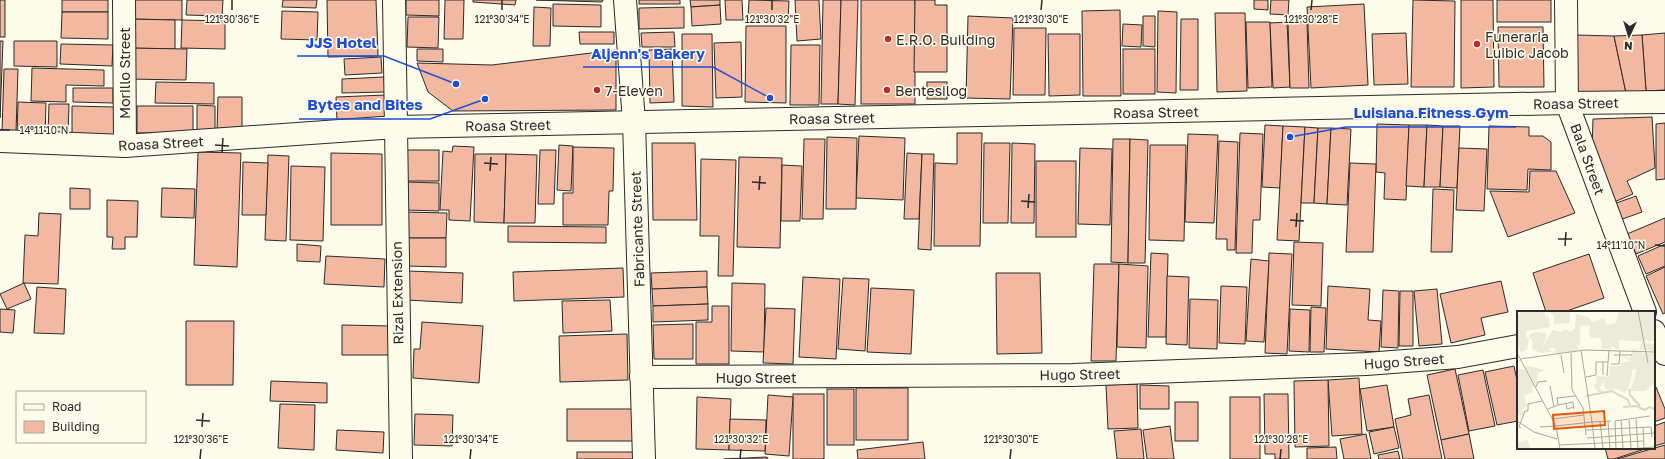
<svg xmlns="http://www.w3.org/2000/svg" width="1665" height="459" viewBox="0 0 1665 459" font-family="'Golos Text',sans-serif">
<style>
.building{fill:#f2b8a0;stroke:#2b2b2b}
.lines{fill:none;stroke-linecap:round;stroke-linejoin:round}
.street-casing{stroke:#2b2b2b;stroke-width:24}
.primary-casing{stroke:#2b2b2b;stroke-width:24}
.street{stroke:#fdfbea;stroke-width:22}
.primary{stroke:#fdfbea;stroke-width:22}
.ticks{fill:none;stroke:#2b2b2b;stroke-width:1.5}
.poi-dot{fill:#c62828;stroke:#fdfbea;stroke-width:1.5}
.labels{text-anchor:middle;dominant-baseline:central;stroke-width:3;stroke-linejoin:round;paint-order:stroke}
.poi-label{font-size:14px;fill:#2b2b2b;stroke:#fdfbea;text-anchor:start}
.street-label{font-size:14px;fill:#2b2b2b;stroke:#fdfbea}
.inset-river{fill:none;stroke:#d8d7c9;stroke-width:2}
.inset-road{fill:none;stroke:#a9a89e;stroke-width:1}
.view{fill:#e8590c;fill-opacity:0.15;stroke:#e8590c;stroke-width:2}
.inset-edge{fill:none;stroke:#2b2b2b;stroke-width:2}
.ticks-label{font-size:10px;text-anchor:middle;fill:#2b2b2b;stroke:#fdfbea;stroke-width:3;stroke-linejoin:round;paint-order:stroke}
.leader{fill:none;stroke:#1d4ed8;stroke-width:1.5}
.callout-dot{fill:#1d4ed8;stroke:#fdfbea;stroke-width:1.5}
.callout-label{font-size:15px;text-anchor:middle;font-weight:bold;fill:#1d4ed8;stroke:#fdfbea;stroke-width:3;stroke-linejoin:round;paint-order:stroke}
</style>
<rect width="100%" height="100%" fill="#fdfbea"/>
<g class="building">
<rect x="0" y="0" width="5" height="37"/>
<rect x="62" y="0" width="46" height="12"/>
<polygon points="129,0 182,0 182,20 129,19"/>
<polygon points="187,0 223,0 222,16 186,15"/>
<polygon points="283,0 317,0 316,8 282,7"/>
<polygon points="327,0 376,0 378,56 328,57"/>
<polygon points="406,0 439,0 439,16 406,15"/>
<polygon points="445,0 464,0 463,39 444,39"/>
<polygon points="473,0 516,0 515,5 473,2"/>
<polygon points="536,0 603,0 602,2"/>
<rect x="639" y="0" width="41" height="4"/>
<polygon points="690,0 720,0 720,5 691,7"/>
<polygon points="725,0 742,0 743,20 726,20"/>
<polygon points="749,0 789,1 788,21 748,19"/>
<polygon points="795,0 819,0 821,39 797,41"/>
<polygon points="823,0 841,0 838,104 821,104"/>
<polygon points="841,0 858,0 855,105 838,104"/>
<rect x="861" y="0" width="54" height="104"/>
<polygon points="915,0 935,0 935,5 947,5 947,72 914,72"/>
<polygon points="1254,0 1268,0 1268,10 1254,9"/>
<polygon points="1271,0 1289,0 1288,15 1270,14"/>
<polygon points="1413,0 1455,1 1454,87 1411,87"/>
<polygon points="1461,0 1493,0 1494,87 1461,88"/>
<rect x="1497" y="0" width="54" height="22"/>
<polygon points="553,4 601,5 601,27 553,26"/>
<polygon points="1364,4 1368,85 1311,88 1307,7"/>
<polygon points="720,5 721,24 692,26 691,7"/>
<polygon points="534,7 551,8 550,46 533,46"/>
<polygon points="684,7 684,28 639,29 639,8"/>
<polygon points="1120,10 1121,96 1083,96 1082,11"/>
<polygon points="282,11 318,12 317,40 281,39"/>
<polygon points="1158,11 1177,12 1176,93 1157,92"/>
<polygon points="62,12 108,12 108,39 61,38"/>
<polygon points="1215,13 1245,13 1247,91 1217,92"/>
<polygon points="968,16 1013,18 1010,99 966,98"/>
<polygon points="1143,16 1155,16 1155,47 1143,46"/>
<polygon points="408,17 439,17 438,48 407,47"/>
<polygon points="129,19 175,20 175,49 129,48"/>
<polygon points="1181,19 1198,19 1198,90 1180,90"/>
<polygon points="182,20 225,21 225,49 181,48"/>
<polygon points="1246,22 1270,22 1272,87 1248,88"/>
<polygon points="1287,22 1290,87 1273,88 1270,23"/>
<polygon points="1288,22 1307,22 1309,88 1290,88"/>
<polygon points="1123,24 1142,25 1141,47 1122,46"/>
<polygon points="746,26 786,26 786,103 745,102"/>
<polygon points="1498,27 1543,27 1544,87 1499,87"/>
<polygon points="1014,28 1046,28 1045,95 1013,95"/>
<polygon points="579,32 614,32 614,44 580,44"/>
<polygon points="674,32 675,47 642,47 641,33"/>
<polygon points="1406,33 1408,84 1374,85 1372,34"/>
<polygon points="1665,33 1665,90 1646,91 1642,35"/>
<polygon points="682,34 712,34 713,107 682,106"/>
<polygon points="1048,34 1080,34 1080,95 1049,96"/>
<polygon points="1577,35 1614,36 1626,93 1575,95"/>
<polygon points="1642,35 1646,91 1626,93 1614,36"/>
<polygon points="0,41 3,41 0,118"/>
<polygon points="14,41 57,41 57,67 14,66"/>
<polygon points="741,42 742,97 716,98 714,43"/>
<polygon points="61,44 113,45 112,66 60,64"/>
<polygon points="791,45 820,45 819,105 790,105"/>
<polygon points="129,48 187,49 186,80 128,79"/>
<polygon points="417,49 443,49 443,62 417,61"/>
<polygon points="672,49 674,102 650,103 649,50"/>
<rect x="1123" y="49" width="32" height="45"/>
<polygon points="616,50 616,110 453,111 428,92 417,63 492,65"/>
<polygon points="381,57 382,73 345,75 344,59"/>
<polygon points="32,68 104,70 104,86 66,85 66,102 31,101"/>
<polygon points="4,69 18,69 16,132 2,132"/>
<polygon points="384,77 385,92 342,93 342,79"/>
<polygon points="156,82 214,83 214,104 155,103"/>
<rect x="927" y="82" width="20" height="17"/>
<polygon points="73,88 113,88 113,103 73,102"/>
<polygon points="386,95 386,119 337,121 336,97"/>
<polygon points="218,97 242,97 242,131 217,131"/>
<polygon points="18,102 46,103 45,136 17,135"/>
<polygon points="49,104 69,104 68,134 48,134"/>
<polygon points="197,105 215,106 215,133 197,133"/>
<polygon points="72,106 114,107 114,135 72,134"/>
<polygon points="137,106 193,106 193,132 137,133"/>
<polygon points="1652,117 1655,168 1627,181 1633,194 1614,202 1592,150 1593,119"/>
<polygon points="1665,123 1665,179 1656,180 1656,124"/>
<polygon points="1377,124 1409,125 1406,200 1384,199 1385,173 1376,172"/>
<polygon points="1265,125 1283,126 1280,188 1262,187"/>
<polygon points="1409,125 1427,125 1424,187 1406,186"/>
<polygon points="1427,125 1443,126 1440,187 1424,187"/>
<polygon points="1283,126 1305,127 1299,241 1277,240"/>
<polygon points="1443,126 1460,126 1457,188 1440,187"/>
<polygon points="1489,126 1529,127 1529,136 1543,136 1551,142 1551,170 1528,169 1527,190 1487,189"/>
<polygon points="1305,127 1318,128 1314,203 1301,203"/>
<polygon points="1318,128 1331,128 1327,204 1314,203"/>
<polygon points="1331,128 1351,129 1347,205 1327,204"/>
<polygon points="957,133 982,133 980,246 934,246 935,163 957,164"/>
<polygon points="1240,133 1263,134 1260,220 1253,220 1252,253 1236,253"/>
<polygon points="1188,134 1218,135 1214,223 1185,222"/>
<polygon points="859,136 905,138 903,200 856,198"/>
<polygon points="827,137 857,138 856,209 826,209"/>
<polygon points="804,139 825,139 823,219 802,219"/>
<polygon points="1113,139 1130,139 1128,263 1111,262"/>
<polygon points="1130,139 1148,140 1145,263 1128,263"/>
<polygon points="1219,141 1238,142 1235,250 1227,250 1227,239 1216,239"/>
<polygon points="652,143 695,143 697,220 653,220"/>
<polygon points="984,143 1010,143 1008,223 983,223"/>
<polygon points="1012,143 1035,144 1034,223 1011,223"/>
<polygon points="559,145 573,146 571,191 557,190"/>
<polygon points="1150,145 1186,145 1184,241 1149,240"/>
<polygon points="453,146 474,147 470,221 449,220 449,210 440,210 443,151 452,152"/>
<polygon points="573,147 614,148 613,191 609,191 608,225 563,225 563,193 573,193"/>
<polygon points="1080,148 1112,149 1110,225 1078,224"/>
<polygon points="1459,148 1487,149 1484,211 1456,210"/>
<rect x="407" y="150" width="32" height="31"/>
<polygon points="540,150 556,150 554,204 538,204"/>
<polygon points="198,152 241,153 237,267 194,265"/>
<polygon points="331,153 382,154 382,225 331,225"/>
<polygon points="907,153 922,154 919,219 904,219"/>
<polygon points="475,154 506,154 504,223 474,222"/>
<polygon points="506,154 537,155 535,223 504,223"/>
<polygon points="922,154 934,154 931,250 918,249"/>
<polygon points="268,155 289,156 286,241 265,240"/>
<polygon points="739,157 782,158 780,248 737,247"/>
<polygon points="701,159 736,160 733,276 718,276 719,236 700,236"/>
<rect x="1036" y="161" width="40" height="76"/>
<polygon points="243,162 268,163 266,215 242,215"/>
<polygon points="1350,163 1376,164 1373,252 1346,252"/>
<polygon points="782,165 802,166 800,221 781,221"/>
<polygon points="291,166 325,167 323,241 290,240"/>
<polygon points="1530,171 1556,171 1575,213 1508,237 1490,191 1529,192"/>
<polygon points="406,182 439,183 439,211 406,210"/>
<polygon points="70,188 90,189 90,209 70,209"/>
<polygon points="162,188 195,189 194,218 161,217"/>
<polygon points="1433,189 1454,190 1452,252 1431,252"/>
<polygon points="1636,196 1642,212 1617,221 1611,205"/>
<polygon points="107,200 138,201 137,237 125,237 125,249 112,249 113,237 107,237"/>
<polygon points="405,212 447,213 446,238 405,238"/>
<polygon points="39,213 61,214 58,284 23,283 25,235 38,236"/>
<polygon points="1665,218 1665,242 1636,254 1627,234"/>
<polygon points="508,226 606,227 606,243 508,242"/>
<polygon points="405,238 446,238 446,267 405,266"/>
<polygon points="1294,242 1323,243 1321,306 1292,305"/>
<polygon points="297,244 321,246 320,262 297,261"/>
<polygon points="1665,244 1665,266 1646,274 1638,256"/>
<polygon points="1151,253 1168,254 1166,337 1148,337"/>
<polygon points="1269,253 1292,254 1287,354 1265,353"/>
<polygon points="1589,254 1604,298 1564,312 1546,312 1533,273"/>
<polygon points="326,256 385,259 384,287 324,284"/>
<polygon points="1251,259 1269,261 1264,342 1246,341"/>
<polygon points="1094,264 1119,264 1116,361 1091,361"/>
<polygon points="1119,264 1148,266 1146,348 1117,347"/>
<polygon points="1665,267 1665,313 1663,314 1646,276"/>
<polygon points="623,268 624,297 514,301 513,272"/>
<polygon points="408,271 463,273 462,303 407,300"/>
<polygon points="707,271 707,287 652,289 651,273"/>
<polygon points="996,273 1040,273 1042,353 997,354"/>
<polygon points="1167,276 1189,277 1187,345 1166,344"/>
<polygon points="803,277 840,279 836,359 799,357"/>
<polygon points="843,278 869,279 865,351 838,349"/>
<polygon points="1501,281 1508,312 1481,318 1485,335 1451,343 1440,294"/>
<polygon points="24,283 31,299 7,309 0,294"/>
<polygon points="732,283 765,284 764,352 731,351"/>
<polygon points="1221,286 1247,287 1245,344 1219,343"/>
<polygon points="1328,286 1370,289 1368,320 1381,321 1379,352 1326,349"/>
<polygon points="37,287 66,289 64,334 34,333"/>
<polygon points="707,287 708,304 653,306 652,289"/>
<polygon points="871,288 914,290 911,354 867,352"/>
<polygon points="1437,289 1442,344 1419,346 1414,291"/>
<polygon points="1383,290 1399,291 1398,348 1381,347"/>
<polygon points="1400,291 1413,291 1413,346 1399,346"/>
<polygon points="1190,299 1218,300 1217,349 1189,348"/>
<polygon points="610,300 612,331 563,333 562,301"/>
<polygon points="708,304 708,320 653,322 653,306"/>
<polygon points="712,306 729,306 729,364 696,364 696,322 712,322"/>
<polygon points="1311,307 1326,308 1324,352 1310,352"/>
<polygon points="766,308 795,309 793,364 763,363"/>
<polygon points="0,309 15,310 13,333 0,332"/>
<polygon points="1290,309 1310,310 1309,352 1289,351"/>
<polygon points="186,321 234,321 233,385 186,385"/>
<polygon points="422,322 483,326 479,383 413,378 414,349 420,349"/>
<polygon points="693,324 693,359 654,359 653,325"/>
<polygon points="342,325 391,326 390,355 342,355"/>
<polygon points="627,334 628,380 560,382 559,336"/>
<polygon points="1514,366 1518,385 1518,421 1497,425 1485,372"/>
<polygon points="1455,369 1469,434 1441,440 1427,375"/>
<polygon points="1483,370 1495,426 1469,431 1458,375"/>
<polygon points="1359,378 1362,434 1332,436 1328,380"/>
<polygon points="1328,380 1329,446 1295,447 1294,381"/>
<polygon points="271,381 327,383 327,403 270,401"/>
<polygon points="1137,384 1138,428 1108,429 1106,385"/>
<polygon points="1140,385 1169,386 1169,409 1140,409"/>
<polygon points="1387,385 1394,427 1367,431 1360,389"/>
<polygon points="1656,387 1665,409 1665,418 1654,422 1654,388"/>
<rect x="856" y="388" width="52" height="52"/>
<rect x="827" y="389" width="27" height="56"/>
<rect x="793" y="394" width="31" height="65"/>
<polygon points="1264,394 1288,394 1289,459 1275,459 1275,454 1265,454"/>
<polygon points="768,395 793,397 789,456 765,454"/>
<polygon points="1429,395 1442,459 1403,459 1395,419 1411,415 1408,399"/>
<polygon points="697,397 731,399 729,450 696,449"/>
<rect x="1230" y="397" width="30" height="62"/>
<rect x="1175" y="402" width="23" height="39"/>
<polygon points="280,404 315,405 314,450 278,448"/>
<rect x="567" y="409" width="68" height="32"/>
<polygon points="415,414 453,415 452,446 414,445"/>
<polygon points="730,419 766,420 765,451 729,450"/>
<polygon points="1665,422 1665,443 1654,446 1654,426"/>
<polygon points="1170,426 1174,459 1147,459 1143,430"/>
<polygon points="1394,427 1399,448 1374,454 1369,432"/>
<polygon points="1141,429 1144,459 1117,459 1114,431"/>
<polygon points="337,430 384,432 383,453 336,450"/>
<polygon points="1366,434 1371,459 1344,459 1340,439"/>
<polygon points="1469,434 1474,459 1445,459 1441,440"/>
<polygon points="923,442 925,459 858,459 857,450"/>
<polygon points="1665,445 1665,459 1617,459"/>
<polygon points="1336,447 1337,459 1307,459 1307,448"/>
<polygon points="1605,448 1648,448 1614,459 1608,459"/>
<polygon points="1398,451 1400,459 1379,459 1378,455"/>
<rect x="577" y="452" width="57" height="7"/>
<polygon points="767,457 768,459 724,459"/>
</g>
<g class="lines">
<defs>
<g id="street">
<polyline points="124,0 125,146"/>
<polyline points="625,0 634,122 644,459"/>
<polyline points="1566,0 1567,103 1665,102"/>
<polyline points="0,141 125,146 396,127 401,459"/>
<polyline points="641,377 1073,375 1366,364 1458,357 1518,346"/>
</g>
<g id="primary">
<polyline points="394,0 396,127 1567,103 1645,312"/>
<polyline points="1654,331 1665,354"/>
</g>
</defs>
<use href="#street" class="street-casing"/>
<use href="#primary" class="primary-casing"/>
<use href="#street" class="street"/>
<use href="#primary" class="primary"/>
</g>
<path class="ticks" d="M232,10v-10M502,10v-10M772,10v-10M1041,10l1,-10M1311,10l1,-10M0,130h10M215,145l14,1M222,152l1,-14M484,163l14,1M490,171l1,-14M752,182l14,1M759,190l1,-14M1021,201l14,1M1028,208l1,-14M1290,220l14,1M1296,227l1,-14M1558,239h14M1655,245l10,1M1565,246l1,-14M196,420l14,1M202,427l1,-14M200,459l1,-10M470,459l1,-10M740,459l1,-10M1010,459l1,-10M1280,459l1,-10"/>
<g class="poi-dot">
<circle cx="888" cy="39" r="4"/>
<circle cx="1477" cy="44" r="4"/>
<circle cx="597" cy="90" r="4"/>
<circle cx="887" cy="90" r="4"/>
</g>
<g class="labels">
<g class="poi-label">
<text x="1485" y="36">Funeraria<tspan x="1485" dy="16">Luibic Jacob</tspan></text>
<text x="896" y="39">E.R.O. Building</text>
<text x="605" y="90">7-Eleven</text>
<text x="895" y="90">Bentesilog</text>
</g>
<g class="street-label">
<text transform="translate(124 73) rotate(-90)">Morillo Street</text>
<text transform="translate(1576 103) rotate(-1)">Roasa Street</text>
<text transform="translate(1156 112) rotate(-1)">Roasa Street</text>
<text transform="translate(832 118) rotate(-1)">Roasa Street</text>
<text transform="translate(508 125) rotate(-1)">Roasa Street</text>
<text transform="translate(161 143) rotate(-3)">Roasa Street</text>
<text transform="translate(1588 159) rotate(70)">Bala Street</text>
<text transform="translate(637 229) rotate(-92)">Fabricante Street</text>
<text transform="translate(397 293) rotate(-91)">Rizal Extension</text>
<text transform="translate(1404 361) rotate(-4)">Hugo Street</text>
<text transform="translate(1080 374) rotate(-1)">Hugo Street</text>
<text x="756" y="377">Hugo Street</text>
</g>
</g>
<g transform="translate(1517 311)">
<rect width="138" height="138" fill="#fdfbea"/>
<path d="M6,0h21l1,5 4,2 1,9 -24,4v6l3,1 -2,11 -6,4 -4,-11v-26zM32,0h21v12l-16,1v-8zM102,0h36v40l-9,-1v-7l8,1 1,-4 -7,2 -1,-3 -3,1 1,10h-6l3,-8 -23,-2v10l-8,-4v3h-9l-1,-11h-10l-2,-4 1,-9 -10,1v19h-3l1,5 -22,4 -1,-6h-6l3,4 -11,1 -9,-4 1,-7 -4,-6 4,-4 14,1 -4,14 9,-17 9,2 5,-3 4,3 5,-4 1,-14 12,3 4,5 12,-4 2,7 10,-2zM115,38l9,2 1,3 13,-2 -1,31 -8,8h-16l5,-13 1,-9h-3l-4,17 -4,7 -7,-4 -11,1 -3,-4 1,-6 -6,8 5,4h-6l-5,-7 4,-2 -1,-7 13,1 1,-11h11v-3l10,-2 -10,-4 10,1zM12,55l16,4 -7,3 -2,14 -11,-20zM4,58l4,1 10,16 -4,2 2,4 -9,3 3,11 -6,4 4,1 -1,4h-6l-1,-45zM0,128l3,3 7,-2 4,9h-14z" fill="#ecebdb"/>
<path class="inset-river" d="M112,78l1,6 10,11M69,85l26,-5 16,9 2,6M106,96l13,-1 9,4 4,-3 6,2"/>
<path class="inset-road" d="M121,0l10,52M64,39l11,72 19,-1M0,42l39,73 36,-4 3,27M54,42l1,37 11,18 3,27M44,44l3,18M97,44h18M3,48l65,-9 70,2M86,51v13M94,53h8l1,-13M90,65l2,-26M69,66l10,-2v-13h12M33,75l4,21M19,76l2,-5 9,-1M49,92l1,6 7,-2M41,94l15,-3 1,7M31,98l10,-4 -1,-7 18,-2M36,108l31,-4M119,108l2,29M104,109l2,29M112,109l2,28M0,110l17,11 23,7M83,110l3,28M91,110l2,28M23,116l16,-1 4,23M126,116l1,21M4,117l-2,-1 6,-16h3v-7l14,-3M69,119l65,-3 1,10M70,127l68,-5M42,134l85,-4M99,138l-1,-28 35,-5M111,138l27,-2"/>
<path class="view" d="M87,100l1,14 -51,4 -1,-14z"/>
<rect width="138" height="138" class="inset-edge"/>
</g>
<g class="ticks-label">
<text x="232" y="23">121°30'36"E</text>
<text x="502" y="23">121°30'34"E</text>
<text x="772" y="23">121°30'32"E</text>
<text x="1041" y="23">121°30'30"E</text>
<text x="1311" y="23">121°30'28"E</text>
<text x="44" y="134">14°11'10"N</text>
<text x="1621" y="249">14°11'10"N</text>
<text x="201" y="443">121°30'36"E</text>
<text x="471" y="443">121°30'34"E</text>
<text x="741" y="443">121°30'32"E</text>
<text x="1011" y="443">121°30'30"E</text>
<text x="1281" y="443">121°30'28"E</text>
</g>
<path class="leader" d="M456 84L384 56H297M770 98L713 67H583M485 99L430 119H299M1290 137L1346 127H1516"/>
<g class="callout-dot">
<circle cx="456" cy="84" r="4"/>
<circle cx="770" cy="98" r="4"/>
<circle cx="485" cy="99" r="4"/>
<circle cx="1290" cy="137" r="4"/>
</g>
<g class="callout-label">
<text x="341" y="48">JJS Hotel</text>
<text x="648" y="59">Aljenn's Bakery</text>
<text x="365" y="110">Bytes and Bites</text>
<text x="1431" y="118">Luisiana Fitness Gym</text>
</g>
<rect x="16" y="391" width="130" height="52" fill="#fdfbea" stroke="#a9a89e"/>
<rect x="24" y="404" width="20" height="6" fill="#fdfbea" stroke="#a9a89e"/>
<text x="52" y="411" font-size="12" fill="#2b2b2b">Road</text>
<rect x="24" y="421" width="20" height="12" fill="#f2b8a0" stroke="#a9a89e"/>
<text x="52" y="431" font-size="12" fill="#2b2b2b">Building</text>
<g transform="translate(1629 36) rotate(184)" stroke="#fdfbea" stroke-width="3" paint-order="stroke">
<path d="M0-3L7 15L0 10L-7 15Z" fill="#2b2b2b"/>
<text y="-6" font-size="11" font-weight="bold" text-anchor="middle" fill="#2b2b2b">N</text>
</g>
</svg>
